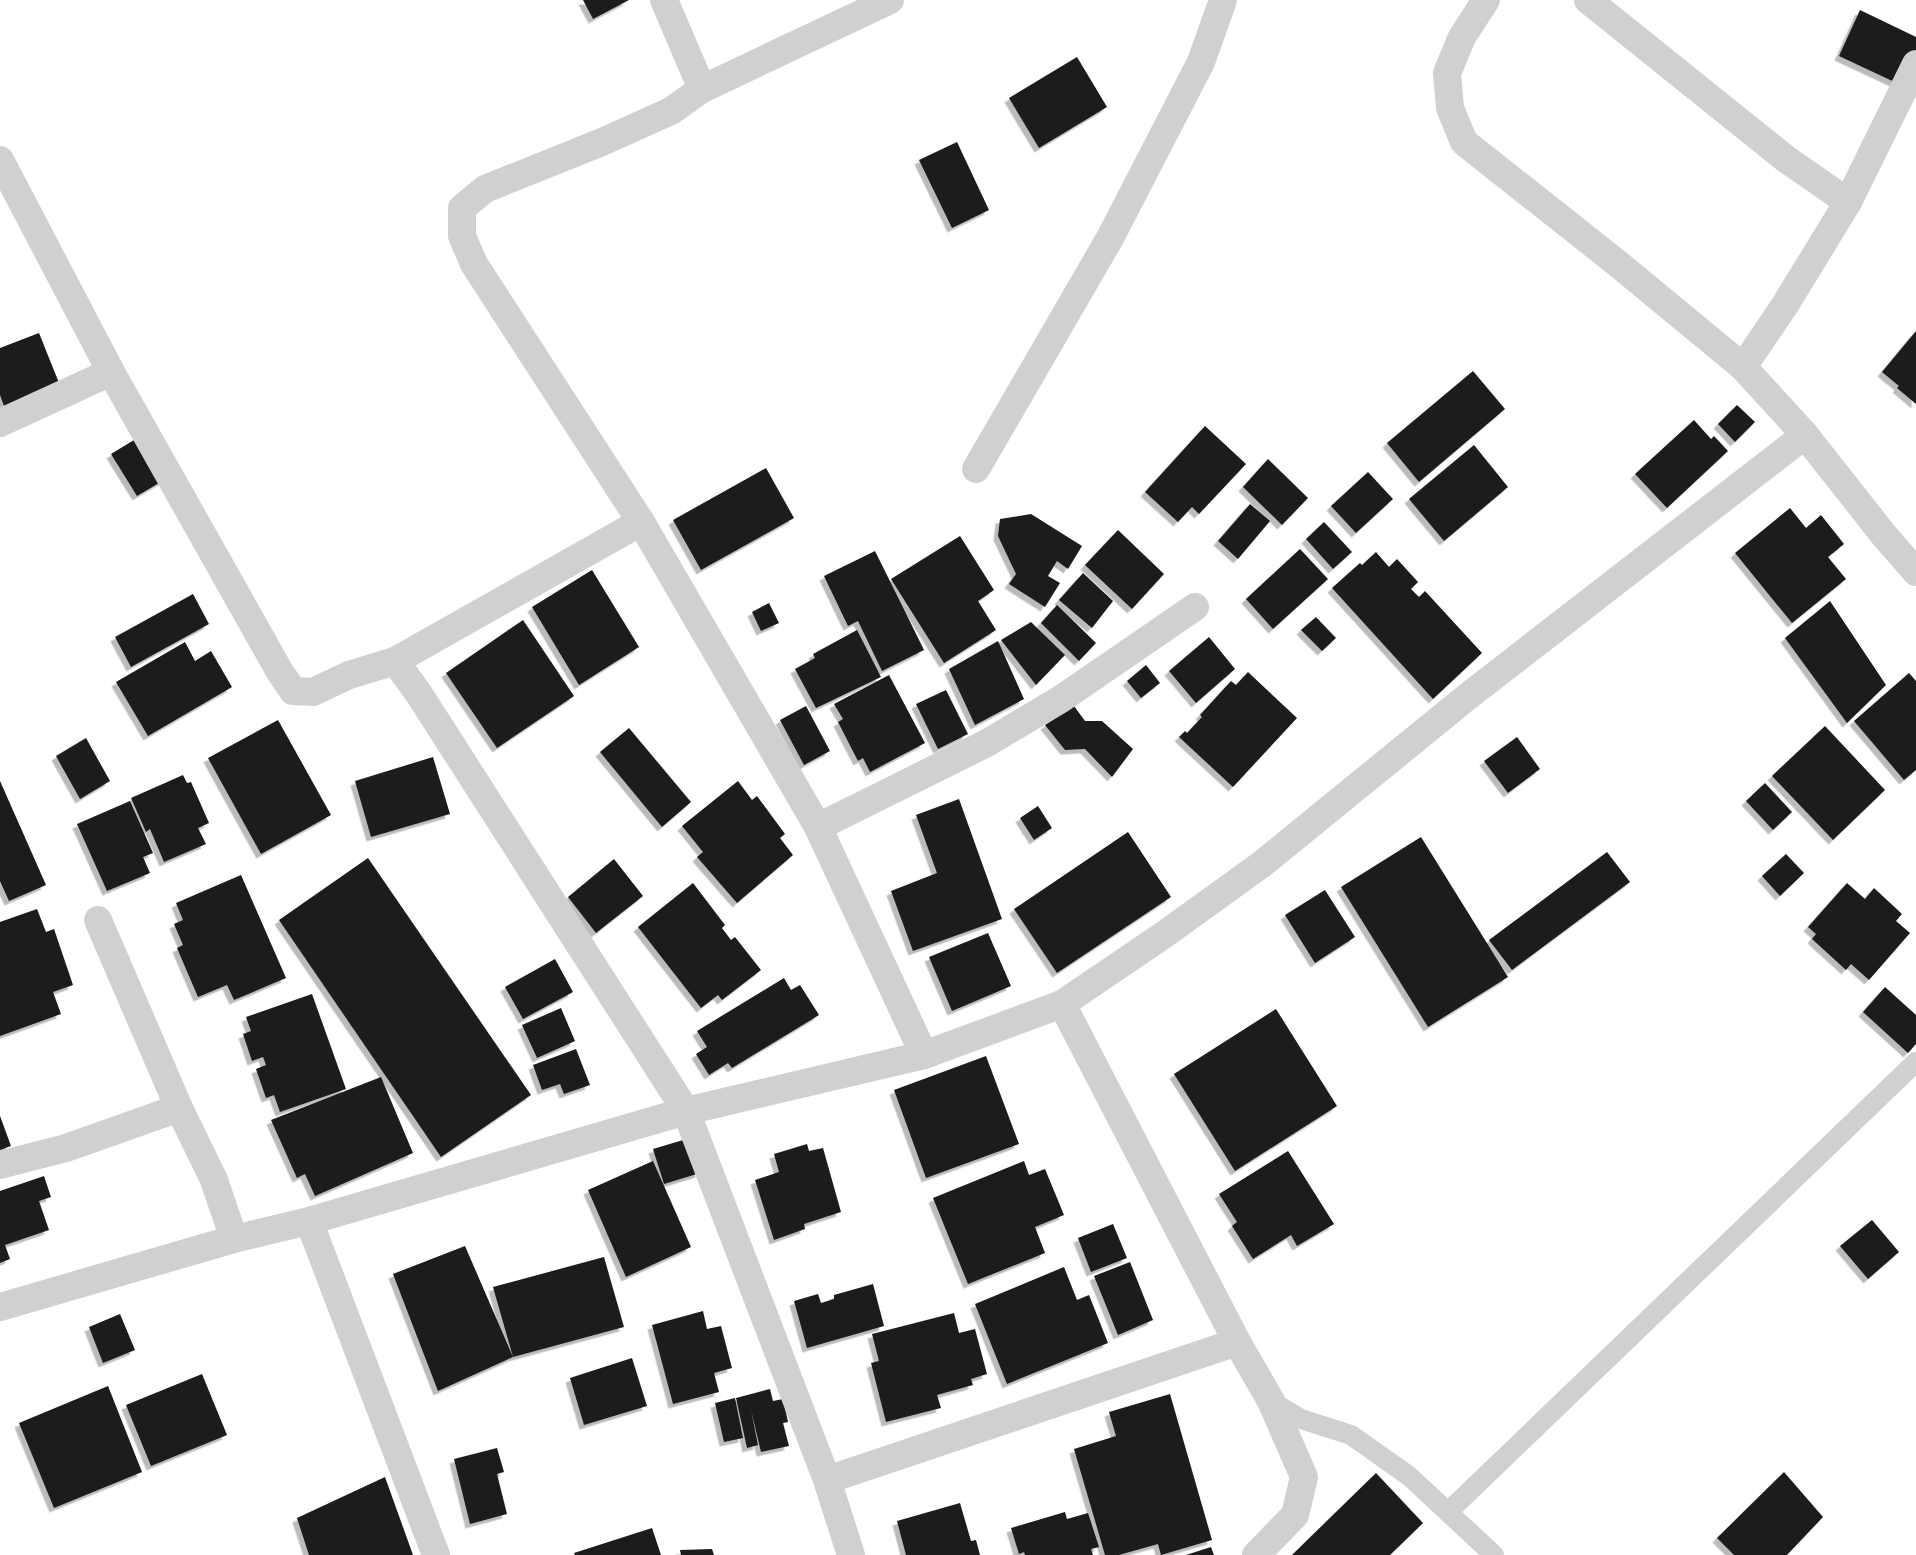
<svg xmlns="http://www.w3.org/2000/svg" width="1916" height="1555" viewBox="0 0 1916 1555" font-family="'Source Sans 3',sans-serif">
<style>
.building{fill:#1a1a1a;filter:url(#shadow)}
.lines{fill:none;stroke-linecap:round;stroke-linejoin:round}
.service{stroke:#d0d0d0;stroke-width:20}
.minor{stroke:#d0d0d0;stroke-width:28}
</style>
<defs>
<filter id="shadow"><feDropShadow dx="-4.5" dy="4.5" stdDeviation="0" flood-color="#0004"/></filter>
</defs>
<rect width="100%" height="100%" fill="#fff"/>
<g class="building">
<polygon points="583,0 629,0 593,19"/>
<polygon points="1860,10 1916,37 1916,56 1903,86 1839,56"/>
<polygon points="1077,57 1107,107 1039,148 1009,98"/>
<polygon points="957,142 989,210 952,228 919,160"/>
<polygon points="1916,331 1916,404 1897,388 1899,386 1882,372"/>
<polygon points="39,333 59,383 4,406 0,395 0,348"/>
<polygon points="1473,371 1505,409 1419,482 1387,443"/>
<polygon points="1737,405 1755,422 1735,442 1718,424"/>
<polygon points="1694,420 1711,439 1714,436 1728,451 1667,508 1635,474"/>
<polygon points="1205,426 1246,464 1199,514 1192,507 1178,522 1145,492"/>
<polygon points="139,437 164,480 137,496 111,454"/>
<polygon points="1474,445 1508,487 1444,541 1409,499"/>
<polygon points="1268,459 1308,498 1282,525 1243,487"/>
<polygon points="766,468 794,518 701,570 673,520"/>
<polygon points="1368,472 1393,499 1356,533 1331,506"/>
<polygon points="1250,504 1270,521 1238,559 1218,541"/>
<polygon points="1790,508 1806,528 1821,515 1844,544 1828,557 1846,579 1792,623 1735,553"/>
<polygon points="1031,514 1082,546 1068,569 1057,561 1048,576 1060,583 1045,607 1009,584 1016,574 998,536 1000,519"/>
<polygon points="1324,522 1352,552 1333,569 1306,539"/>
<polygon points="1118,530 1164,574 1132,609 1085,565"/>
<polygon points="960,536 994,590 978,601 996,630 944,663 891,579"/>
<polygon points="1300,549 1328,579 1273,629 1246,599"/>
<polygon points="875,551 924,650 882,671 858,621 848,626 824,576"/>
<polygon points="1376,552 1389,567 1397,559 1418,582 1411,589 1419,597 1425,591 1482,653 1433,699 1332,588 1360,563 1362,565"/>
<polygon points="592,570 639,647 579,685 532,607"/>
<polygon points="1083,573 1113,601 1092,628 1059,600"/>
<polygon points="193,594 209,624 131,667 115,637"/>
<polygon points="1830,601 1886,685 1847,723 1785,638"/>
<polygon points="769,603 779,623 761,631 752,612"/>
<polygon points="1057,605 1096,643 1079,661 1041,623"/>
<polygon points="1316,617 1336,638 1322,651 1301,630"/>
<polygon points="523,620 574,696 497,748 446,673"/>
<polygon points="1031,622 1065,655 1036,685 1001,640"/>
<polygon points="857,630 881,677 816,708 795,669 815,658 813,654"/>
<polygon points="1209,637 1235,669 1196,703 1169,671"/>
<polygon points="998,641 1024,699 975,725 949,669"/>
<polygon points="185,642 195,661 211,651 232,687 148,736 116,682"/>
<polygon points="1146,665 1160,683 1141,698 1127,681"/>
<polygon points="1248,672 1297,718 1233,787 1179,737 1185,731 1187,733 1202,717 1200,715 1231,681 1236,685"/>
<polygon points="1909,673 1916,681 1916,770 1904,780 1854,721"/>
<polygon points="889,675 925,743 870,772 863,758 858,761 838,722 843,719 834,704"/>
<polygon points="946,690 968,734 938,749 916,704"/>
<polygon points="806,706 830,751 804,765 780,720"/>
<polygon points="1074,706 1085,721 1102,721 1133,749 1112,777 1085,749 1065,750 1045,725"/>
<polygon points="278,720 331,815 261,854 208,758"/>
<polygon points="1825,726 1885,790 1833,840 1772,776"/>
<polygon points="629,728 691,802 662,827 600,752"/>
<polygon points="1517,737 1540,769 1508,793 1484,761"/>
<polygon points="86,738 110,781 80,799 56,756"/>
<polygon points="433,757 450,814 371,837 355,781"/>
<polygon points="183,775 187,783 191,782 209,823 198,828 206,844 164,862 150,829 146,832 131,798"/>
<polygon points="0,781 46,885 9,901 0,881"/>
<polygon points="738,781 752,800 757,796 785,834 780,838 793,855 737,903 697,857 703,852 682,826"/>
<polygon points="1765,783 1792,812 1773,830 1746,801"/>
<polygon points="959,799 1002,919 913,951 891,891 937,873 916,815"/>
<polygon points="130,801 153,853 143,857 150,873 107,891 77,824"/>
<polygon points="1038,806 1052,828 1034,840 1020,818"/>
<polygon points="1128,832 1171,897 1057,973 1014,909"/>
<polygon points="1421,837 1508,977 1428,1027 1341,887"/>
<polygon points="1607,852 1630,882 1512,970 1489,940"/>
<polygon points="1786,854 1804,873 1780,896 1762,876"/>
<polygon points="368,858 531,1095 441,1157 279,920"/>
<polygon points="614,859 643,896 596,933 568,897"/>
<polygon points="241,875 286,978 234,1000 227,985 198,997 177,948 183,945 174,924 183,920 176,903"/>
<polygon points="693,883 725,925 722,928 731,940 735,937 761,970 722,1000 718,995 701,1008 638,927"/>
<polygon points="1847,883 1865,899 1874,888 1902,914 1896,921 1910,933 1869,980 1851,964 1846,970 1812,939 1816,934 1808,927"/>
<polygon points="1325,890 1355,937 1315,963 1285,915"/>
<polygon points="37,909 46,932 54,929 73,985 53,992 61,1014 0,1036 0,922"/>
<polygon points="988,933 1011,986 952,1011 929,957"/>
<polygon points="555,959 573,992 523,1019 505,987"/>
<polygon points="784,978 791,990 800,985 819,1015 732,1068 728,1063 709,1075 696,1054 707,1047 697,1031"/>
<polygon points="1885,987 1916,1015 1916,1044 1908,1053 1863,1012"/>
<polygon points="312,994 346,1089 280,1112 274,1095 266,1098 256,1069 266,1065 263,1057 252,1061 243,1034 251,1031 246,1017"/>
<polygon points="561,1008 575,1041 537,1058 522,1025"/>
<polygon points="1276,1009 1337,1106 1235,1171 1174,1074"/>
<polygon points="576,1049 590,1085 564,1094 560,1084 542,1090 533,1065"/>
<polygon points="986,1056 1019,1144 926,1178 894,1090"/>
<polygon points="381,1077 413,1153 315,1196 305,1174 297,1178 271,1120"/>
<polygon points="0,1116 11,1146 0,1150"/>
<polygon points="690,1138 700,1173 664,1184 653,1149"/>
<polygon points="807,1144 809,1151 823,1148 841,1212 804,1224 805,1229 774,1240 755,1180 779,1172 774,1154"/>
<polygon points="1288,1151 1334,1224 1297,1246 1291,1235 1253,1259 1232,1226 1237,1222 1219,1194"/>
<polygon points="653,1161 691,1247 626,1277 588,1190"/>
<polygon points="1024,1161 1029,1175 1045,1169 1064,1215 1035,1227 1045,1253 968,1284 933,1198"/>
<polygon points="44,1176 51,1197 39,1201 49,1230 5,1245 10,1259 0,1263 0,1191"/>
<polygon points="1872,1220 1899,1252 1868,1279 1840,1246"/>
<polygon points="1113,1224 1127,1258 1091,1272 1078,1238"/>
<polygon points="465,1246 513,1357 438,1391 393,1274"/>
<polygon points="604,1257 624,1327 513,1357 493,1287"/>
<polygon points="1130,1262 1153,1320 1118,1335 1094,1276"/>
<polygon points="1064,1267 1077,1300 1089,1295 1108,1343 1007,1384 975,1304"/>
<polygon points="873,1284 884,1326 807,1348 794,1301 818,1294 821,1303 834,1299 834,1295"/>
<polygon points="703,1311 707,1329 721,1326 732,1368 714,1373 719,1392 673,1404 652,1325"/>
<polygon points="954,1313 959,1333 975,1329 987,1374 971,1379 973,1385 937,1395 941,1408 886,1422 871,1363 879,1361 872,1334"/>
<polygon points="120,1314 135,1350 103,1363 89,1327"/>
<polygon points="632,1358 647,1406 584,1425 570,1378"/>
<polygon points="202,1374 227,1435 151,1466 126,1405"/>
<polygon points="108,1386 142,1472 54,1508 19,1423"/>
<polygon points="770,1389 773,1401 783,1399 788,1422 783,1423 789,1446 761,1452 751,1410 758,1445 747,1448 736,1398"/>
<polygon points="1170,1394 1212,1540 1161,1555 1158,1544 1119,1555 1105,1555 1074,1449 1116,1436 1109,1412"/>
<polygon points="735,1398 743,1438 724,1442 715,1403"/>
<polygon points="497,1448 504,1472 497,1474 507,1514 470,1524 454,1459"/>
<polygon points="1784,1472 1823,1517 1787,1555 1734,1555 1717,1538"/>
<polygon points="1376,1473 1423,1523 1390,1555 1292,1555"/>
<polygon points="385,1477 413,1555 309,1555 297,1518"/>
<polygon points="960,1503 971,1541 976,1540 980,1555 906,1555 897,1521"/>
<polygon points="1065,1512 1067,1519 1088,1513 1099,1547 1091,1549 1093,1555 1025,1555 1024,1552 1019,1554 1011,1528"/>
<polygon points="652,1528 661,1555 575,1555 574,1553"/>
<polygon points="1211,1547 1214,1555 1186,1555"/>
<polygon points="712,1549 714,1555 681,1555 680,1550"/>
</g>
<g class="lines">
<g class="service">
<polyline points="1271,1401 1301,1419 1351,1435 1409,1476 1494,1555"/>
<polyline points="1448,1512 1916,1062"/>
</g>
<g class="minor">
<polyline points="664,0 702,89"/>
<polyline points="890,0 702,89 671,111 602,142 485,189 462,208 462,236 474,264 641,522 818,827 924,1055"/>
<polyline points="1486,0 1462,37 1447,73 1450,108 1464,142 1617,263 1743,367 1805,435 1883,534 1916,572"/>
<polyline points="1588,0 1786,159 1848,202"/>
<polyline points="0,160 111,372 280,672 293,691 313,692 349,675 395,661 419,694 686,1111 827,1480 851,1555"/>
<polyline points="1743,367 1785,305 1848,202 1916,64"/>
<polyline points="0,423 111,372"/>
<polyline points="976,469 1110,238 1201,62 1223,0"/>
<polyline points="395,661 641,522"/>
<polyline points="818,827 987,743 1061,699 1195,607"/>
<polyline points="98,920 179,1108 214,1180 234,1239"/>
<polyline points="1062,1004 1237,1342 1271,1401 1304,1477 1295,1515 1256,1555"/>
<polyline points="0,1165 66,1148 179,1108"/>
<polyline points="309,1221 436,1555"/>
<polyline points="0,1307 234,1239 309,1221 686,1111 924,1055 1062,1004 1165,934 1262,864 1467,697 1805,435"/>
<polyline points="827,1480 1237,1342"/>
</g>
</g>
</svg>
